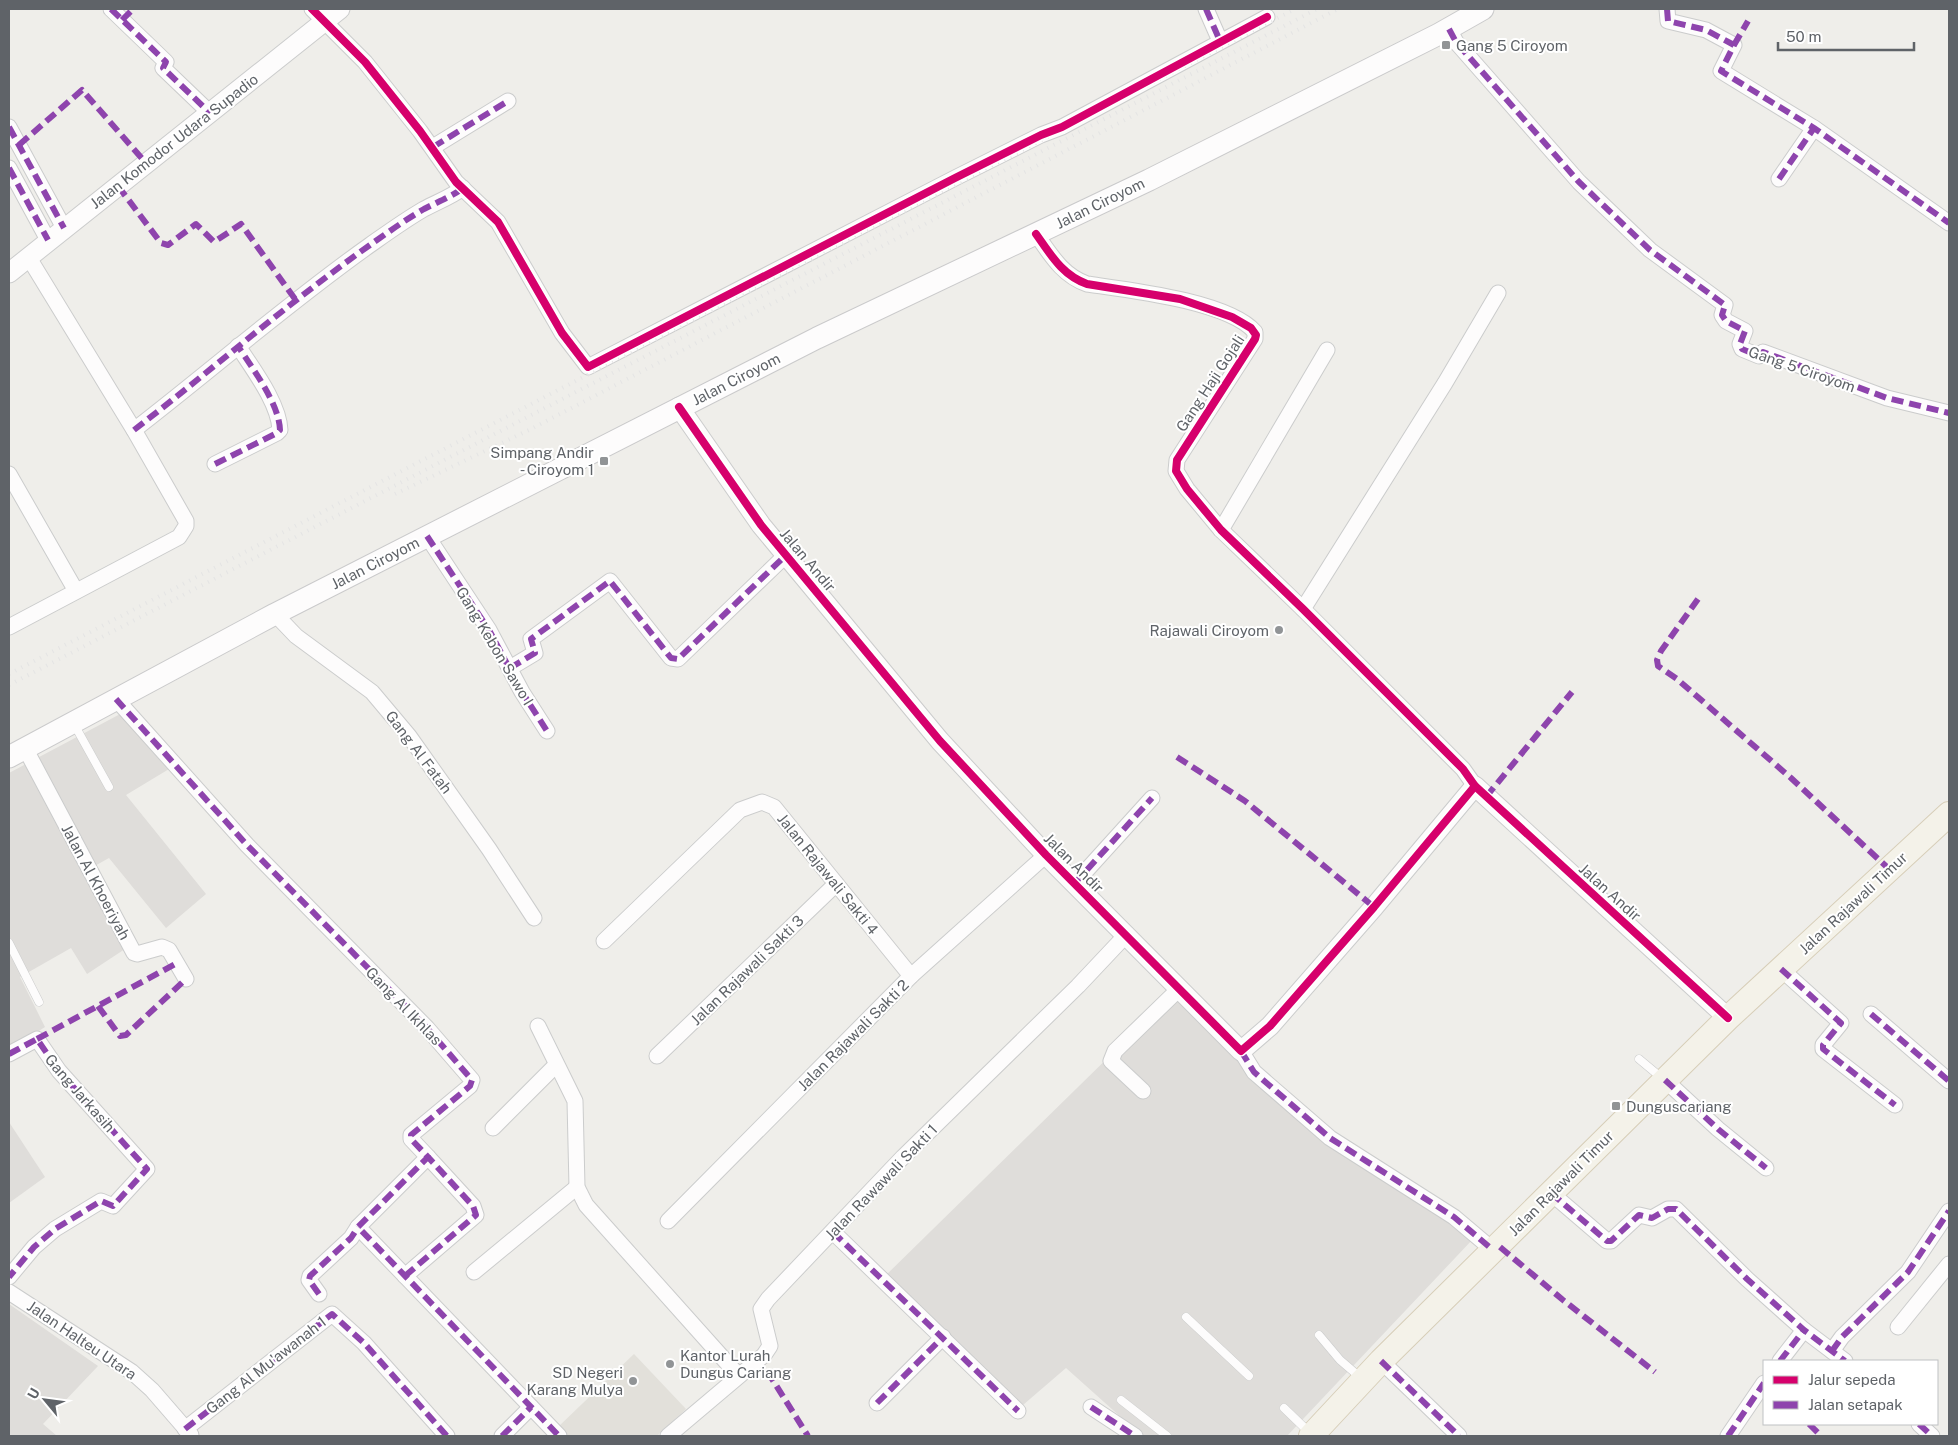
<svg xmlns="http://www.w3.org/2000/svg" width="1958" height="1445" viewBox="0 0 1958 1445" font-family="'Public Sans',sans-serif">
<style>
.industrial{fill:#dfddda}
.education{fill:#e2e0da}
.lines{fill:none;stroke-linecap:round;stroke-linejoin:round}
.service-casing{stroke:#cbcccc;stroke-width:9}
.minor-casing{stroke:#cbcccc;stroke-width:17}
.tertiary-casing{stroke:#cbcccc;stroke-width:21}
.secondary-casing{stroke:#cacacb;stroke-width:23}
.primary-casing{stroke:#d7ceb8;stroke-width:26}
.service{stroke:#fdfcfc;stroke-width:8}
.minor{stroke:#fdfcfc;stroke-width:15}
.tertiary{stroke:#fdfcfc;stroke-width:19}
.secondary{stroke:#fdfcfc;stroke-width:21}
.primary{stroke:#f4f2e9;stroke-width:24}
.rail{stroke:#e4e4e4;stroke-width:4;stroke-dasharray:1 6;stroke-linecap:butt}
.quiet{stroke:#8e44ad;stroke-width:6;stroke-dasharray:12 6;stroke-linecap:butt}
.cycleway-casing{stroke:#fff;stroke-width:11}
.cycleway{stroke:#d6006c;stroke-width:8}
.poi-dot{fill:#919496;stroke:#fff;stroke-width:2}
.labels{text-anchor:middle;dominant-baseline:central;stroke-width:4;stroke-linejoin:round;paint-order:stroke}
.poi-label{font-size:15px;fill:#5f6368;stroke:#fff;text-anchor:start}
.street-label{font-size:15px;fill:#5f6368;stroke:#fff}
</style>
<rect width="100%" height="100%" fill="#efeeea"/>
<g class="industrial">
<polygon points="124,712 174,766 126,795 206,894 166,928 109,858 91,868 131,945 87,974 71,948 20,977 45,1027 9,1050 9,773"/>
<polygon points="1173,994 1240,1061 1473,1239 1287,1436 1142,1436 1066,1368 1016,1411 881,1280"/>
<polygon points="9,1122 45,1177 9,1203"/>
<polygon points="9,1304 98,1366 43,1424 57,1436 9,1436"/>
</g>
<polygon class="education" points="634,1354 686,1409 657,1436 563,1436 556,1429"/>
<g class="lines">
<defs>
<g id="service">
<polyline points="74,724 109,787"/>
<polyline points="9,943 39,1002"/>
<polyline points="1639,1059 1663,1079"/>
<polyline points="1186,1317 1249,1376"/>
<polyline points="1319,1335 1340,1360 1361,1378"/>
<polyline points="1121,1400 1167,1436"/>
<polyline points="1284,1408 1311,1434"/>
</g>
<g id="minor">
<polyline points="111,9 166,62 163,68 210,113"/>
<polyline points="312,9 365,62 420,131 456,182 498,222 562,333 588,367 955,178 1041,135 1062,127 1267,17"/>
<polyline points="1206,9 1220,41"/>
<polyline points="1667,9 1668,21 1706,30 1734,45 1721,71 1814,128 1949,223"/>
<polyline points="1449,29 1456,42 1579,182 1650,250 1725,305 1722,315 1726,321 1745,331 1740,344 1742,349 1759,356 1763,352 1887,398 1949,413"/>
<polyline points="9,127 64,228"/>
<polyline points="433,147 508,101"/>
<polyline points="9,168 48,240"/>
<polyline points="1779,179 1814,128"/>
<path d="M1036,234c15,21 26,41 51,50 41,6 141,17 168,48v7l-78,121 -1,11 11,18 34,41 82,79 160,160 12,17"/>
<path d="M134,430c79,-61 154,-127 236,-185 17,-12 35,-25 54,-36 13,-7 27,-12 39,-21"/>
<path d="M215,464l62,-31 3,-3c-1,-27 -28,-62 -42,-84"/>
<polyline points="9,474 76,591"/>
<polyline points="1221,530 1327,350"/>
<polyline points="427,536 489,630 522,692 547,731"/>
<polyline points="1303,609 1445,383 1498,293"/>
<polyline points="275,614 296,636 372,692 409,736 489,849 534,918"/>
<polyline points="9,627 179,537 186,526 186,521 134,430 29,258"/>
<polyline points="510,668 535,653 531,639 610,581 671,658 678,659 786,555"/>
<polyline points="116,699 247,845 427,1028 472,1080 470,1086 411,1135 411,1139 428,1157 358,1227 559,1436"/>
<polyline points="25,748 134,953 137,954 162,947 169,950 186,979"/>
<polyline points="1075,883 1152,798"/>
<polyline points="604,941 740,810 762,802 774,807 911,976"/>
<polyline points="1781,969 1841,1023 1823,1045 1823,1049 1895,1105"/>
<polyline points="1871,1014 1949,1081"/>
<polyline points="538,1026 575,1101 577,1187 586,1205 738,1375"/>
<polyline points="1241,1051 1254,1072 1330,1138 1454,1217 1493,1250"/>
<polyline points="9,1054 37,1039 59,1071 147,1169 113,1206 101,1201 55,1229 34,1247 9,1277"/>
<polyline points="657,1056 836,884"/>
<polyline points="1665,1080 1718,1129 1766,1168"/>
<polyline points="1143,1091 1111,1061 1115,1051 1180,988"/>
<polyline points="493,1128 556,1065"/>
<polyline points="1551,1193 1607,1241 1611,1241 1639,1215 1652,1218 1668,1209 1676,1209 1747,1279 1804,1330 1845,1361"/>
<polyline points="668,1221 911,976 1046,855"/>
<polyline points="833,1232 1018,1411"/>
<polyline points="474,1272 577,1187"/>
<polyline points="405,1276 476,1215 473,1206 428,1157"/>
<polyline points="9,1292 132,1372 152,1390 191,1435"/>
<polyline points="319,1294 309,1280 310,1276 351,1238 358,1227"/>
<polyline points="1898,1327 1949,1264"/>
<polyline points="1832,1351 1842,1337 1908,1272 1949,1211"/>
<polyline points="1381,1361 1459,1436"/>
<polyline points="1780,1361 1804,1330"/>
<polyline points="877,1403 943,1337"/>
<polyline points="1091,1407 1135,1436"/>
<polyline points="1919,1424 1932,1436"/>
<polyline points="185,1429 332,1314 364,1343 447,1436"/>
<polyline points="502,1436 531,1407"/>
<polyline points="668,1436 764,1355 770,1346 761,1309 768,1299 903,1157 1078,986 1127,934"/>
<polyline points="1728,1436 1764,1383"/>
</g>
<g id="tertiary">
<polyline points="9,273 340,9"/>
<polyline points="679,407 761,525 940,741 1046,855 1241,1051 1270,1026 1374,907 1475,786 1728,1018"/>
</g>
<polyline id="secondary" points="9,757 275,614 817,338 1149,180 1439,34 1483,9"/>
<polyline id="primary" points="1311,1436 1381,1361 1728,1018 1949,814"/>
</defs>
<use href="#service" class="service-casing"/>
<use href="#minor" class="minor-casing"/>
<use href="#tertiary" class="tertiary-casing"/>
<use href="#secondary" class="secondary-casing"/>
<use href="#primary" class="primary-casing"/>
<use href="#service" class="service"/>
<use href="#minor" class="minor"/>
<use href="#tertiary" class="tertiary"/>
<use href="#secondary" class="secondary"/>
<use href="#primary" class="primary"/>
<g class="rail">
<polyline points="395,494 533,428 1338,9"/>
<polyline points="9,674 1295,9"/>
<polyline points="9,685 1317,9"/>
</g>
<g class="quiet">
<polyline points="111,9 166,62 163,68 210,113"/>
<polyline points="1206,9 1220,41"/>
<polyline points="1667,9 1668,21 1706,30 1734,45 1721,71 1814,128 1949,223"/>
<polyline points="122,20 133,9"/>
<polyline points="1449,29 1456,42 1579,182 1650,250 1725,305 1722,315 1726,321 1745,331 1740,344 1742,349 1759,356 1763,352 1887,398 1949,413"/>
<polyline points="1734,45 1748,21"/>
<polyline points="9,127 64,228"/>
<polyline points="19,145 82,90 146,163"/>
<polyline points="433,147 508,101"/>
<polyline points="9,168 48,240"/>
<polyline points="1779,179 1814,128"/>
<polyline points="118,186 161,243 168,245 196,224 214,242 241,224 295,299"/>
<path d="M134,430c79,-61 154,-127 236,-185 17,-12 35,-25 54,-36 13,-7 27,-12 39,-21"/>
<path d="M215,464l62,-31 3,-3c-1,-27 -28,-62 -42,-84"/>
<polyline points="427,536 489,630 522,692 547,731"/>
<polyline points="1698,599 1661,651 1657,660 1658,666 1677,679 1791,778 1889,869"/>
<polyline points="510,668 535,653 531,639 610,581 671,658 678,659 786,555"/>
<polyline points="116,699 247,845 427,1028 472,1080 470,1086 411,1135 411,1139 428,1157 358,1227 559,1436"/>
<polyline points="1177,757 1245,801 1374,907"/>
<polyline points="1486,797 1572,692"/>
<polyline points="1075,883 1152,798"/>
<polyline points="1781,969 1841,1023 1823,1045 1823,1049 1895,1105"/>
<polyline points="98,1006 120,1036 126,1035 186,979"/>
<polyline points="1871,1014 1949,1081"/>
<polyline points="37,1039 177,963"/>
<polyline points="1241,1051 1254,1072 1330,1138 1454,1217 1493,1250"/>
<polyline points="9,1054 37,1039 59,1071 147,1169 113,1206 101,1201 55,1229 34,1247 9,1277"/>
<polyline points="1665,1080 1718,1129 1766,1168"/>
<polyline points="1551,1193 1607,1241 1611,1241 1639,1215 1652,1218 1668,1209 1676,1209 1747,1279 1804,1330 1845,1361"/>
<polyline points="833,1232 1018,1411"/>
<polyline points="1500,1247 1563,1300 1655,1372"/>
<polyline points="405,1276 476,1215 473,1206 428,1157"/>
<polyline points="319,1294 309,1280 310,1276 351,1238 358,1227"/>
<polyline points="1832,1351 1842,1337 1908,1272 1949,1211"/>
<polyline points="1381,1361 1459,1436"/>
<polyline points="1780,1361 1804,1330"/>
<polyline points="767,1371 808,1436"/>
<polyline points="877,1403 943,1337"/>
<polyline points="1091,1407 1135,1436"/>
<polyline points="1809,1424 1821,1436"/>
<polyline points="1919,1424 1932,1436"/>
<polyline points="185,1429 332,1314 364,1343 447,1436"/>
<polyline points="502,1436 531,1407"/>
<polyline points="1728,1436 1764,1383"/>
</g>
<defs>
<g id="cycleway">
<polyline points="312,9 365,62 420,131 456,182 498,222 562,333 588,367 955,178 1041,135 1062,127 1267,17"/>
<path d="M1036,234c15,21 26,41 51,50l93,15 52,18 19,11 5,7 -1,4 -78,121 -1,11 11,18 34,41 82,79 160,160 12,17 253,232"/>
<polyline points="679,407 761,525 940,741 1046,855 1241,1051 1270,1026 1374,907 1475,786"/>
</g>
</defs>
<use href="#cycleway" class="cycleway-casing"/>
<use href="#cycleway" class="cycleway"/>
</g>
<g class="poi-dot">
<rect x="1441" y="40" width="10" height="10" rx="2.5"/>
<rect x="599" y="456" width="10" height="10" rx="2.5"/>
<circle cx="1279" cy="630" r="5"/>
<rect x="1611" y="1101" width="10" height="10" rx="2.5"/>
<circle cx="670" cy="1364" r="5"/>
<circle cx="633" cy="1381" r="5"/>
</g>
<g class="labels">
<g class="poi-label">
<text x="1456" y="45">Gang 5 Ciroyom</text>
<text x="594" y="452" text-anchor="end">Simpang Andir<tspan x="594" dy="17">- Ciroyom 1</tspan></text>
<text x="1269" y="630" text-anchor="end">Rajawali Ciroyom</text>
<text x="1626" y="1106">Dunguscariang</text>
<text x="680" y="1355">Kantor Lurah<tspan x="680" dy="17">Dungus Cariang</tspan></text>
<text x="623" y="1372" text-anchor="end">SD Negeri<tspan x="623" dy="17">Karang Mulya</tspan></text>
</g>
<g class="street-label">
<text transform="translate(174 141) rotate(-38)">Jalan Komodor Udara Supadio</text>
<text transform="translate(1100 203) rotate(-26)">Jalan Ciroyom</text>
<text transform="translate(1802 369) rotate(19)">Gang 5 Ciroyom</text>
<text transform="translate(736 379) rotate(-27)">Jalan Ciroyom</text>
<text transform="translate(1210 383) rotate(-57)">Gang Haji Gojali</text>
<text transform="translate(808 560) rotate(50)">Jalan Andir</text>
<text transform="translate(375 563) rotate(-27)">Jalan Ciroyom</text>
<text transform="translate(495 646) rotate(59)">Gang Kebon Sawo I</text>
<text transform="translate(419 752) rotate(53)">Gang Al Fatah</text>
<text transform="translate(1074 863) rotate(45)">Jalan Andir</text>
<text transform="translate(828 874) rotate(51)">Jalan Rajawali Sakti 4</text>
<text transform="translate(96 882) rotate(62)">Jalan Al Khoeriyah</text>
<text transform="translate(1610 892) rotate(42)">Jalan Andir</text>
<text transform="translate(1853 903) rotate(-43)">Jalan Rajawali Timur</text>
<text transform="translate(747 970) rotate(-44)">Jalan Rajawali Sakti 3</text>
<text transform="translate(404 1006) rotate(46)">Gang Al Ikhlas</text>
<text transform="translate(853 1035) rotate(-45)">Jalan Rajawali Sakti 2</text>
<text transform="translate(80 1093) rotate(49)">Gang Jarkasih</text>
<text transform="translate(881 1182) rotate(-46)">Jalan Rawawali Sakti 1</text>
<text transform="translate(1561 1183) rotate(-45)">Jalan Rajawali Timur</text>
<text transform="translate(82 1340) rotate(34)">Jalan Halteu Utara</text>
<text transform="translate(266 1365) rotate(-38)">Gang Al Mu'awanah 1</text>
</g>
</g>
<rect width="1958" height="1445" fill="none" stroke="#5f6368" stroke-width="20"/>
<rect x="1763" y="1360" width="175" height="65" fill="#ffffff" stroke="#bfc1c3"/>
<rect x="1773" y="1376" width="25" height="8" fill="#d6006c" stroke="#bfc1c3"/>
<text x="1808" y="1385" font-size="15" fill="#5f6368">Jalur sepeda</text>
<rect x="1773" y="1401" width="25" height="8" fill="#8e44ad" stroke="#bfc1c3"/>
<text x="1808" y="1410" font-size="15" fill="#5f6368">Jalan setapak</text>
<g transform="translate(45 1400) rotate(299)" stroke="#ffffff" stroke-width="4" paint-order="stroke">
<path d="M0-4L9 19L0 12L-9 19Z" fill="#5f6368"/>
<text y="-8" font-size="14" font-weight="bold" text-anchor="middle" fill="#5f6368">U</text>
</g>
<path d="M1778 42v8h136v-8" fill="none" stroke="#5f6368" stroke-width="2.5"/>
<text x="1786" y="42" font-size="15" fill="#5f6368" stroke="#ffffff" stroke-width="4" paint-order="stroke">50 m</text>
</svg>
